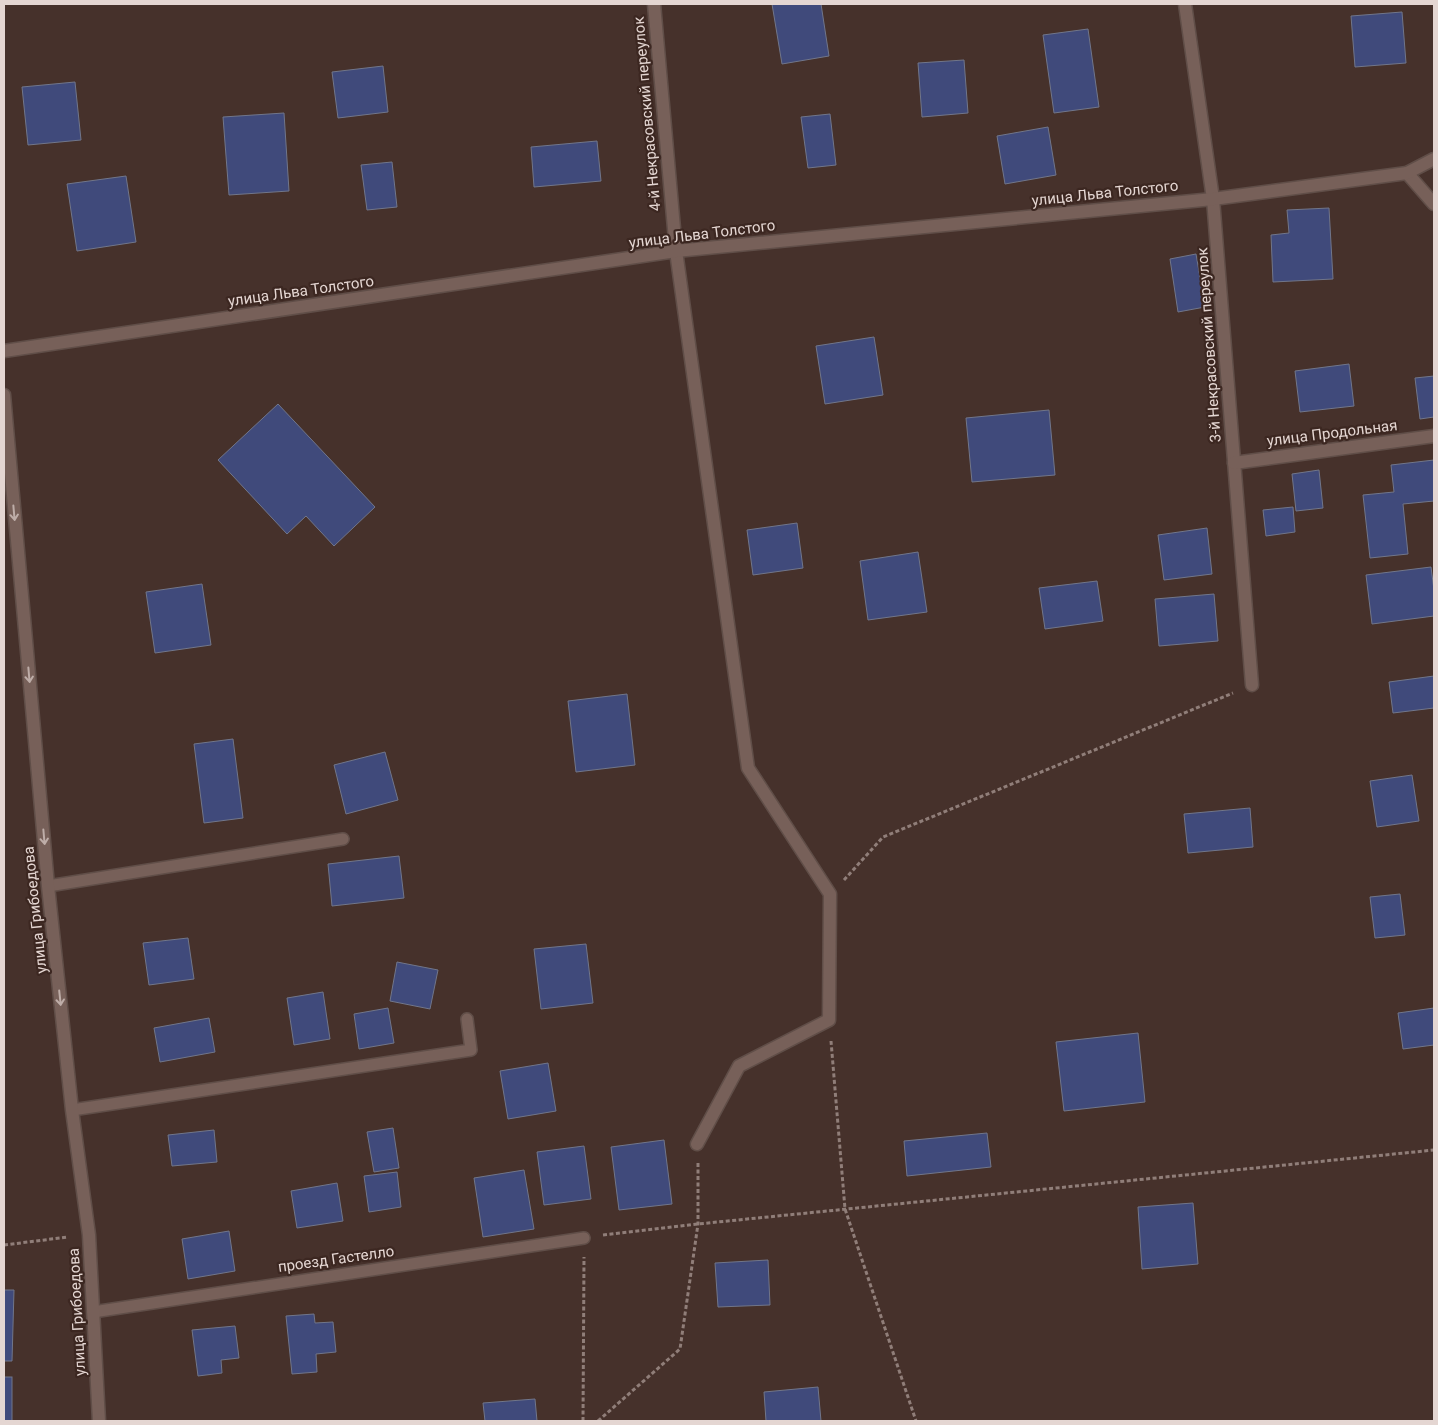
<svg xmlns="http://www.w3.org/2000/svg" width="1438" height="1425" viewBox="0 0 1438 1425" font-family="Roboto,sans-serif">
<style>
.building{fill:#404a7b;stroke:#71768a}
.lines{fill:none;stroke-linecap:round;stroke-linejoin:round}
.service-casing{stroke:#604e48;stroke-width:14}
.minor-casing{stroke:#604e48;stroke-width:15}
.path{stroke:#907e79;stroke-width:3;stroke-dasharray:4 2.5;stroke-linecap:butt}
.service{stroke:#776059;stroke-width:11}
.minor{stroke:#776059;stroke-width:12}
.oneway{stroke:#beada8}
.labels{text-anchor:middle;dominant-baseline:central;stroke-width:4.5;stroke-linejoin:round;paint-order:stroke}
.street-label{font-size:15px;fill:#e4d6d2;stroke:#3c2721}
</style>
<rect width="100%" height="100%" fill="#46312b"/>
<g class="building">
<polygon points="772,4 821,4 829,56 782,64"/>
<polygon points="1402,12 1406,63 1355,67 1351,16"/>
<polygon points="1088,29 1099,107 1054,113 1043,35"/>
<polygon points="964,60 968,113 922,117 918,63"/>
<polygon points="383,66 388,112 338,118 332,72"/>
<polygon points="75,82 81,140 28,145 22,87"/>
<polygon points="284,113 289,191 229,195 223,117"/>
<polygon points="830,114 836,165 808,168 801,117"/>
<polygon points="1048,127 1056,175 1005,184 997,136"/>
<polygon points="597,141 601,181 534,187 531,147"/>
<polygon points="392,162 397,207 367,210 361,165"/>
<polygon points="126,176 136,242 77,251 67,184"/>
<polygon points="1329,208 1333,279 1273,282 1271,235 1289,233 1287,210"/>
<polygon points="1196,254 1205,307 1178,312 1170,259"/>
<polygon points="874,337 883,395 825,404 816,346"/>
<polygon points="1349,364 1354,406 1300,412 1295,371"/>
<polygon points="1434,376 1434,417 1420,419 1415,378"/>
<polygon points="278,404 375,507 334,546 306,516 287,534 218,460"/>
<polygon points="1049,410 1055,475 972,482 966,418"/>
<polygon points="1434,460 1434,501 1403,504 1408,554 1370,558 1363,495 1394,492 1391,465"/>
<polygon points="1319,470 1323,508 1296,511 1292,474"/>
<polygon points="1293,507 1295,532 1266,536 1263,510"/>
<polygon points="797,523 803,568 753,575 747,530"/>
<polygon points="1207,528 1212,574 1164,580 1158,535"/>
<polygon points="918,552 927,612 868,620 860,561"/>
<polygon points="1431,567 1434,590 1434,616 1372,624 1366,575"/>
<polygon points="1097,581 1103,621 1045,629 1039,588"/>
<polygon points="202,584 211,645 155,653 146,592"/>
<polygon points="1214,594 1218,641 1159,646 1155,599"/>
<polygon points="1434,676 1434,708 1393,713 1389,682"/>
<polygon points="627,694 635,765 576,772 568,701"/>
<polygon points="233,739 243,818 204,823 194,744"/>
<polygon points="385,752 398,800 346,814 334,765"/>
<polygon points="1412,775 1419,821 1377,827 1370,781"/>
<polygon points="1250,808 1253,847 1188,853 1184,814"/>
<polygon points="399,856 404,898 332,906 328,864"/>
<polygon points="1400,894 1405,935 1375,938 1370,897"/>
<polygon points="188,938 194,979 149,985 143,943"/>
<polygon points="586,944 593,1003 541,1009 534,949"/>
<polygon points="397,962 438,970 430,1009 390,1001"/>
<polygon points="323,992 330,1039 294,1045 287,998"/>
<polygon points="388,1008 394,1043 359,1049 354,1014"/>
<polygon points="1434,1008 1434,1045 1403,1049 1398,1013"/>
<polygon points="209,1018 215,1052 160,1062 154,1028"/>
<polygon points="1138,1033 1145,1102 1064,1111 1056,1042"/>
<polygon points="548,1063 556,1111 508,1119 500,1071"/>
<polygon points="393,1128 399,1168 374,1172 367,1132"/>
<polygon points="214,1130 217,1162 172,1166 168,1135"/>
<polygon points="987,1133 991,1167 907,1176 904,1141"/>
<polygon points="664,1140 672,1204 619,1210 611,1147"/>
<polygon points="584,1146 591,1199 544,1205 537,1152"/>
<polygon points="524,1170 534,1229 483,1237 474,1178"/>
<polygon points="397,1172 401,1207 369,1212 364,1176"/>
<polygon points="337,1183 343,1221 297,1228 291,1191"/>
<polygon points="1193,1203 1198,1264 1142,1269 1138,1207"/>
<polygon points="229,1231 235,1271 188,1279 182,1239"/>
<polygon points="768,1260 770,1305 718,1307 715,1263"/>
<polygon points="4,1290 14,1290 12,1361 4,1361"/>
<polygon points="314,1314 315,1323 333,1322 336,1352 316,1354 317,1372 292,1374 286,1316"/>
<polygon points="235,1326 239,1358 221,1360 222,1373 198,1376 192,1330"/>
<rect x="4" y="1377" width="8" height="44"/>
<polygon points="818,1387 821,1421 766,1421 764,1392"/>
<polygon points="535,1399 537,1421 485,1421 483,1403"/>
</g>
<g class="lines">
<defs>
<g id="service">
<polyline points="48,886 343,839"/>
<polyline points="72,1110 471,1050 467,1019"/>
<polyline points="93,1312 584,1238"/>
</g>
<g id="minor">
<polyline points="654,4 676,251 748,768 830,894 829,1020 739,1066 697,1144"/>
<polyline points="1185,4 1213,199 1252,685"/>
<polyline points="1407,173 1434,204"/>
<polyline points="4,351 676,251 1213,199 1407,173 1434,159"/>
<polyline points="4,395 48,886 72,1110 89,1235 99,1421"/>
<polyline points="1234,463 1434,436"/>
</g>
</defs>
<use href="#service" class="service-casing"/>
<use href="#minor" class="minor-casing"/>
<g class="path">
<polyline points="844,880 883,837 1233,693"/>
<polyline points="831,1041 845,1209 916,1421"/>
<polyline points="603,1235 698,1224 1434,1150"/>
<polyline points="4,1245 68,1237"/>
<polyline points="583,1421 584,1257"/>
<polyline points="598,1421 680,1349 698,1224 698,1163"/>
</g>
<use href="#service" class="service"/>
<use href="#minor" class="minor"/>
</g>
<defs><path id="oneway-shaft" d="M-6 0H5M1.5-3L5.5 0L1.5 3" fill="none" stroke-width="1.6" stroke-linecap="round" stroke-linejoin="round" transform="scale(1.25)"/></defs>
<g class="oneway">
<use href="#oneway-shaft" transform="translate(14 513) rotate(85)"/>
<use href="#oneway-shaft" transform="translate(29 675) rotate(85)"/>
<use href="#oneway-shaft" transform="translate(44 837) rotate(85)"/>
<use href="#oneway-shaft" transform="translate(60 998) rotate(84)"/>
</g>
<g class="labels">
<g class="street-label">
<text transform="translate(647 114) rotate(-95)">4-й Некрасовский переулок</text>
<text transform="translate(1105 193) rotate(-6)">улица Льва Толстого</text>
<text transform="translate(702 234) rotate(-7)">улица Льва Толстого</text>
<text transform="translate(301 291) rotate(-8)">улица Льва Толстого</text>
<text transform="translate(1209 345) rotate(-94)">3-й Некрасовский переулок</text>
<text transform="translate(1332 433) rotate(-7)">улица Продольная</text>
<text transform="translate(35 910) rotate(-96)">улица Грибоедова</text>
<text transform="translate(336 1259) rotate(-8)">проезд Гастелло</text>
<text transform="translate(77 1312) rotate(-93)">улица Грибоедова</text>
</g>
</g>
<rect width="1438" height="1425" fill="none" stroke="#e4d6d2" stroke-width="10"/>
</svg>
